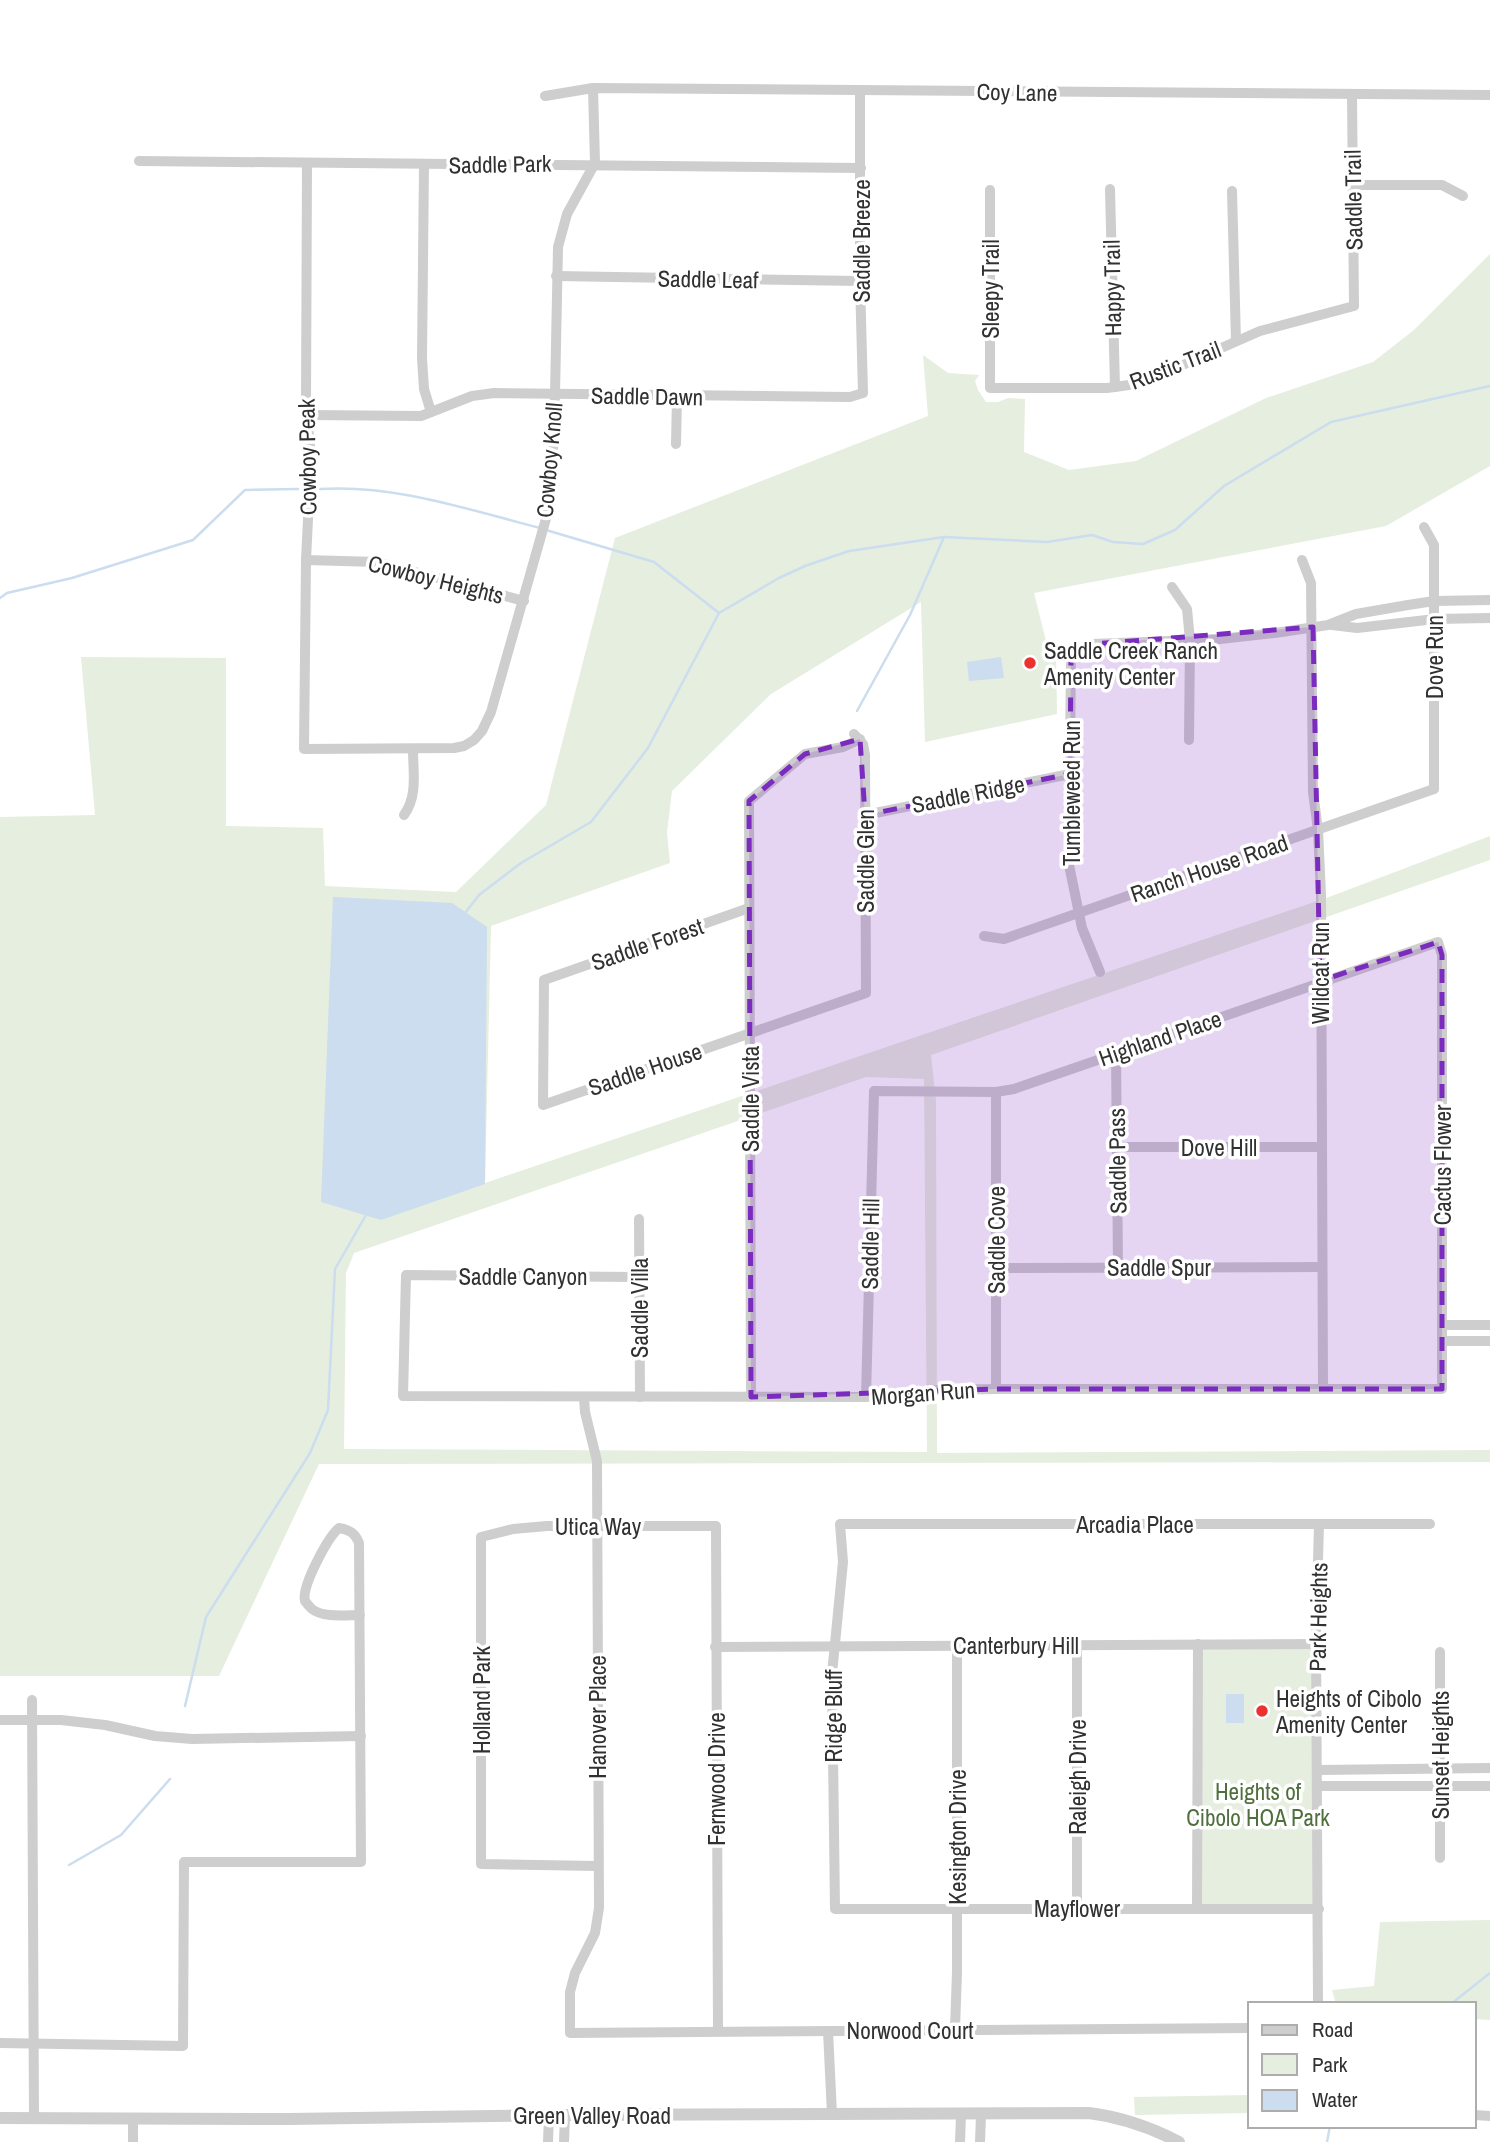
<svg xmlns="http://www.w3.org/2000/svg" width="1490" height="2142" viewBox="0 0 1490 2142" font-family="'Archivo Narrow',sans-serif">
<style>
.green{fill:#e6eedf;fill-rule:evenodd}
.water{fill:#cbddee}
.lines{fill:none;stroke-linecap:round;stroke-linejoin:round}
.stream{stroke:#cbddee;stroke-width:2.5}
.minor{stroke:#cecece;stroke-width:10}
.tertiary{stroke:#cecece;stroke-width:12}
.marked{fill:#7b2cbf;fill-opacity:0.2;stroke:#7b2cbf;stroke-width:5;stroke-dasharray:14 9;stroke-linejoin:round}
.poi-dot{fill:#ec322f;stroke:#fff;stroke-width:2.5}
.labels{text-anchor:middle;dominant-baseline:central;stroke-width:7;stroke-linejoin:round;paint-order:stroke}
.street-label{font-size:23px;fill:#313131;stroke:#fff}
.poi-label{font-size:23px;fill:#313131;stroke:#fff;text-anchor:start}
.park-label{font-size:23px;fill:#4f6f3c;stroke:#fff}
</style>
<rect width="100%" height="100%" fill="#fff"/>
<g class="green">
<path d="M1490,254v212l-104,60 -352,67 13,52 9,4 1,65 -132,28 -4,-140 -150,92 -99,97 -5,41 3,31 -179,63 -6,257 844,-286 161,-61v24l-559,195 5,46 1,352 553,-3v12l-1171,2 -100,212h-219v-859l95,-2 -14,-158 145,1v168l97,2 2,58 131,6 90,-87 69,-267 313,-122 -5,-61 25,18 31,2 -4,6 3,9 8,12h12l10,-4 17,1 -1,53 45,18 67,-9 130,-63 107,-36 41,-32zM866,1077l58,2 3,373 -583,-3 2,-176 8,-20z"/>
<polygon points="1198,1644 1316,1644 1319,1909 1197,1908"/>
<polygon points="1490,1920 1490,2020 1474,2019 1474,2004 1336,2004 1332,1990 1374,1986 1380,1922"/>
<polygon points="1250,2095 1250,2113 1135,2115 1134,2097"/>
</g>
<g class="water">
<polygon points="1001,657 1004,678 969,681 967,662"/>
<polygon points="333,897 452,903 487,927 485,1184 381,1220 321,1202"/>
<rect x="1226" y="1694" width="18" height="29"/>
</g>
<g class="lines">
<g class="stream">
<path d="M320,489c75,-5 149,21 220,39"/>
<polyline points="546,530 654,562 719,613"/>
<polyline points="0,598 7,593 72,578 193,540 245,490 298,489"/>
<polyline points="857,711 910,615 944,537"/>
<polyline points="465,913 479,895 521,863 591,822 648,748 719,613 779,578 805,566 849,551 944,537 1047,542 1092,535 1113,542 1143,544 1175,530 1224,486 1331,422 1490,386"/>
<polyline points="185,1706 206,1617 310,1453 328,1410 335,1269 366,1215"/>
<polyline points="69,1865 121,1835 170,1779"/>
<polyline points="1451,2004 1490,1973"/>
<polyline points="1327,2142 1330,2126"/>
</g>
<g class="minor">
<polyline points="545,96 593,88 1490,95"/>
<path d="M139,161c241,4 481,3 722,7"/>
<polyline points="307,164 306,403 311,458 306,560 304,749 454,748 464,746 474,740 482,731 491,712 551,501 555,394 558,247 567,214 595,163 593,88"/>
<polyline points="424,165 422,358 424,389 431,412"/>
<polyline points="1352,185 1442,185 1463,196"/>
<polyline points="1110,189 1115,387"/>
<polyline points="990,190 990,388 1107,388 1129,385 1153,378 1260,331 1354,306 1352,94"/>
<polyline points="1232,191 1236,341"/>
<polyline points="556,276 860,281"/>
<polyline points="308,415 421,416 472,396 494,393 850,397 863,393 860,281 860,90"/>
<polyline points="676,444 677,396"/>
<polyline points="306,560 377,562 524,601"/>
<polyline points="1302,560 1311,583 1313,792 1318,830 1321,895 1323,1388"/>
<polyline points="1172,587 1187,609 1190,640 1189,740"/>
<polyline points="1332,625 1357,628 1435,619 1490,618"/>
<path d="M404,815c14,-19 9,-43 9,-65"/>
<polyline points="865,815 1070,774"/>
<polyline points="749,908 544,980 543,1105 866,993 865,755 863,744 854,734"/>
<polyline points="984,936 1004,939 1434,789 1434,545 1424,527"/>
<polyline points="1100,972 1082,928 1069,865 1071,652 1093,644 1220,639 1275,633 1328,625 1356,614 1408,605 1434,601 1490,600"/>
<polyline points="1116,1053 1118,1268"/>
<polyline points="1117,1147 1321,1147"/>
<polyline points="639,1219 640,1397"/>
<polyline points="996,1268 1322,1267"/>
<polyline points="639,1277 406,1275 403,1396 866,1397 939,1390 996,1389 1442,1389 1442,955 1438,942 1014,1089 996,1092 874,1091 866,1397"/>
<polyline points="1442,1325 1490,1325"/>
<polyline points="1442,1341 1490,1341"/>
<polyline points="996,1389 996,1092"/>
<polyline points="584,1397 585,1412 597,1461 599,1908 595,1933 575,1973 570,1992 570,2033 1250,2028"/>
<polyline points="751,1397 749,801 805,754 843,747 860,739"/>
<polyline points="715,1647 1316,1644"/>
<polyline points="1440,1652 1440,1858"/>
<polyline points="32,1700 34,2118"/>
<polyline points="0,1720 61,1720 105,1725 155,1736 192,1739 361,1736"/>
<polyline points="1318,1770 1490,1768"/>
<polyline points="1318,1786 1490,1786"/>
<polyline points="598,1866 481,1864 481,1537 513,1529 547,1526 716,1526 718,2031"/>
<polyline points="1197,1908 1198,1644"/>
<polyline points="1077,1909 1077,1645"/>
<polyline points="1319,1909 835,1909 832,1674 843,1562 840,1524 1430,1524"/>
<polyline points="1318,2004 1316,1634 1319,1524"/>
<polyline points="955,2029 957,1972 957,1645"/>
<polyline points="828,2031 832,2114"/>
<path d="M0,2043l183,3 1,-184h177l-2,-319c-4,-10 -9,-13 -20,-15 -11,9 -38,59 -34,73 0,0 6,8 7,8 11,9 34,6 48,6"/>
<polyline points="1474,2115 1490,2116"/>
<polyline points="133,2118 133,2142"/>
<polyline points="548,2142 549,2115"/>
<polyline points="564,2142 565,2115"/>
<polyline points="960,2142 961,2115"/>
<polyline points="980,2142 981,2115"/>
</g>
<path class="tertiary" d="M0,2118l289,1 276,-4 524,-2c32,4 61,14 90,29"/>
</g>
<path class="marked" d="M1313,627l7,354 118,-39 4,13v434h-446l-245,8 -2,-596 56,-47 55,-15 5,76 205,-41 1,-122 22,-8z"/>
<g class="poi-dot">
<circle cx="1030" cy="663" r="7"/>
<circle cx="1262" cy="1711" r="7"/>
</g>
<g class="labels">
<g class="street-label">
<text transform="translate(1017 92) rotate(1)">Coy Lane</text>
<text transform="translate(500 164) rotate(-1)">Saddle Park</text>
<text transform="translate(1353 200) rotate(-91)">Saddle Trail</text>
<text transform="translate(861 241) rotate(-90)">Saddle Breeze</text>
<text transform="translate(708 279) rotate(1)">Saddle Leaf</text>
<text transform="translate(1112 288) rotate(-91)">Happy Trail</text>
<text transform="translate(990 289) rotate(-90)">Sleepy Trail</text>
<text transform="translate(1175 365) rotate(-21)">Rustic Trail</text>
<text transform="translate(647 396) rotate(1)">Saddle Dawn</text>
<text transform="translate(307 457) rotate(-91)">Cowboy Peak</text>
<text transform="translate(549 460) rotate(-85)">Cowboy Knoll</text>
<text transform="translate(436 579) rotate(14)">Cowboy Heights</text>
<text transform="translate(1434 657) rotate(-90)">Dove Run</text>
<text transform="translate(1071 793) rotate(-90)">Tumbleweed Run</text>
<text transform="translate(968 794) rotate(-11)">Saddle Ridge</text>
<text transform="translate(865 861) rotate(-90)">Saddle Glen</text>
<text transform="translate(1209 868) rotate(-19)">Ranch House Road</text>
<text transform="translate(647 944) rotate(-19)">Saddle Forest</text>
<text transform="translate(1320 973) rotate(-90)">Wildcat Run</text>
<text transform="translate(1160 1038) rotate(-19)">Highland Place</text>
<text transform="translate(645 1069) rotate(-19)">Saddle House</text>
<text transform="translate(750 1099) rotate(-90)">Saddle Vista</text>
<text x="1219" y="1147">Dove Hill</text>
<text transform="translate(1117 1161) rotate(-91)">Saddle Pass</text>
<text transform="translate(1442 1165) rotate(-90)">Cactus Flower</text>
<text transform="translate(996 1240) rotate(-90)">Saddle Cove</text>
<text transform="translate(870 1244) rotate(-89)">Saddle Hill</text>
<text x="1159" y="1267">Saddle Spur</text>
<text x="523" y="1276">Saddle Canyon</text>
<text transform="translate(639 1308) rotate(-90)">Saddle Villa</text>
<text transform="translate(923 1393) rotate(-4)">Morgan Run</text>
<text x="1135" y="1524">Arcadia Place</text>
<text x="598" y="1526">Utica Way</text>
<text transform="translate(1318 1617) rotate(-89)">Park Heights</text>
<text x="1016" y="1645">Canterbury Hill</text>
<text transform="translate(481 1700) rotate(-90)">Holland Park</text>
<text transform="translate(833 1716) rotate(-90)">Ridge Bluff</text>
<text transform="translate(597 1717) rotate(-90)">Hanover Place</text>
<text transform="translate(1440 1755) rotate(-90)">Sunset Heights</text>
<text transform="translate(1077 1777) rotate(-90)">Raleigh Drive</text>
<text transform="translate(716 1779) rotate(-90)">Fernwood Drive</text>
<text transform="translate(957 1837) rotate(-90)">Kesington Drive</text>
<text x="1077" y="1908">Mayflower</text>
<text x="910" y="2030">Norwood Court</text>
<text x="592" y="2115">Green Valley Road</text>
</g>
<g class="poi-label">
<text x="1044" y="650">Saddle Creek Ranch<tspan x="1044" dy="26">Amenity Center</tspan></text>
<text x="1276" y="1698">Heights of Cibolo<tspan x="1276" dy="26">Amenity Center</tspan></text>
</g>
<g class="park-label">
<text x="1258" y="1791">Heights of<tspan x="1258" dy="26">Cibolo HOA Park</tspan></text>
</g>
</g>
<rect x="1248" y="2002" width="228" height="126" fill="#ffffff" stroke="#adadad" stroke-width="2"/>
<rect x="1262" y="2025" width="35" height="10" fill="#cecece" stroke="#adadad" stroke-width="2"/>
<text x="1312" y="2037" font-size="21" fill="#313131">Road</text>
<rect x="1262" y="2054" width="35" height="21" fill="#e6eedf" stroke="#adadad" stroke-width="2"/>
<text x="1312" y="2072" font-size="21" fill="#313131">Park</text>
<rect x="1262" y="2090" width="35" height="21" fill="#cbddee" stroke="#adadad" stroke-width="2"/>
<text x="1312" y="2107" font-size="21" fill="#313131">Water</text>
</svg>
